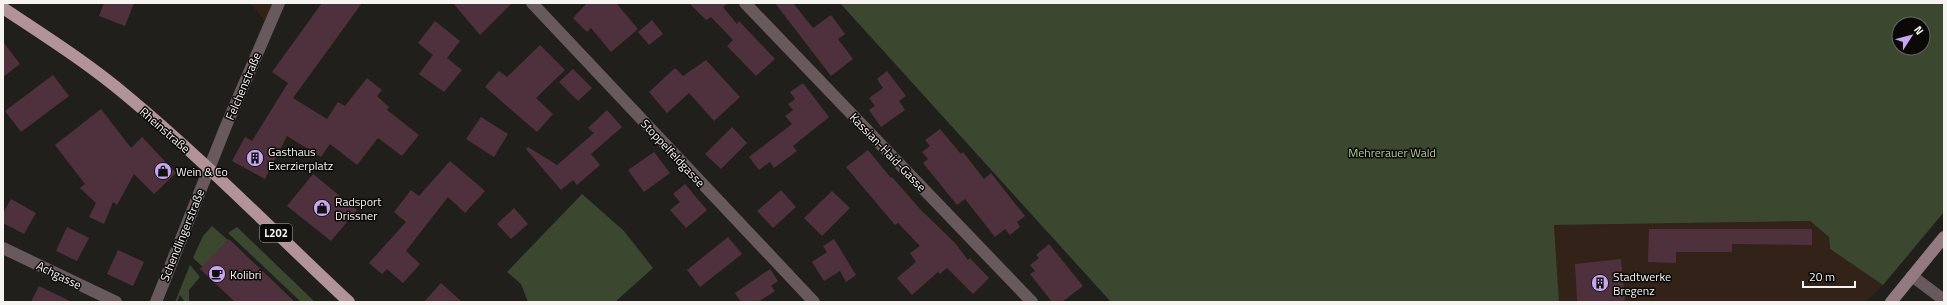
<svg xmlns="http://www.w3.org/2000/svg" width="1947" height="305" viewBox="0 0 1947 305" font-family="'Titillium Web',sans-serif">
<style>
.industrial{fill:#322218}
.green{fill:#3c4730;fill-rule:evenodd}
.building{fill:#4e313c}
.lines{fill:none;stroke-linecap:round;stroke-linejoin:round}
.street{stroke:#68595d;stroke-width:12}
.secondary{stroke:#927a80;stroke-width:12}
.primary{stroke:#b2939a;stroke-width:12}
.labels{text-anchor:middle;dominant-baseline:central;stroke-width:3;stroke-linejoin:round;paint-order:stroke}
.shield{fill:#0a0908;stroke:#aeaeab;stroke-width:1}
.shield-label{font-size:11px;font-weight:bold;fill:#f5f4f1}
.street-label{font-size:12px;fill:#f5f4f1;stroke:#0a0908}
.poi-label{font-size:12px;fill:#f5f4f1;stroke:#0a0908;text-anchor:start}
.park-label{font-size:12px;fill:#b4cc98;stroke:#0a0908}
</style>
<rect width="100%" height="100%" fill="#211f1b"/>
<g class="industrial">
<polygon points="250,3 279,3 269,26 251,4"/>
<polygon points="1810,221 1829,237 1830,249 1883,285 1866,302 1559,302 1553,225"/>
</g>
<g class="green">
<path d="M840,3h1104v209l-61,73 -53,-36 -1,-12 -19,-16 -256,4 5,77h-448zM1899,24h24v24h-24z"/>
<polygon points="582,194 624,231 653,268 615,302 528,302 521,284 507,272"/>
<polygon points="212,226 228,240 203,267 193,258 203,236"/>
<polygon points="237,227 315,302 301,302 228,233"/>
<polygon points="190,265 200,277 189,290 189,302 185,302 180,295 177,302 175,302"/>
</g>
<g class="building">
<polygon points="104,3 134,3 125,26 99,16"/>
<polygon points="322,3 362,3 293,98 327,119 338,102 345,106 367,78 382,90 377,96 389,107 387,110 419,135 402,156 378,138 357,165 330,144 321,157 287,136 265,179 232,161 245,137 252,141 288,83 272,72"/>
<polygon points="453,3 512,3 480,35"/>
<polygon points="587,3 616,3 638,29 611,52 591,28 587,32 573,18"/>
<polygon points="689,3 729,3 723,7 737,24 739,21 775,59 756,76 727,46 733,40 711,17 706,20"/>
<polygon points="775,3 793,3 813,28 831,15 845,34 838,39 853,59 831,76"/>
<polygon points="652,20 663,34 649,45 638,32"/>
<polygon points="435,21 460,41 447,58 462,70 444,92 419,74 433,55 418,43"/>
<polygon points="3,42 20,64 3,77"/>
<polygon points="540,45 565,70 536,98 553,114 537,132 485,87 499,71 507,77"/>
<polygon points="706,60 740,97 714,121 689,93 667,113 649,92 675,68 683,76"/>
<polygon points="573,69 592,88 578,101 559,82"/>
<polygon points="887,71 906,96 899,101 905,110 881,127 869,110 875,106 869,98 883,88 877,79"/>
<polygon points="53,75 69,96 21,132 5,111"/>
<polygon points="803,83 829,117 793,146 797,151 774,168 770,162 759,170 749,157 792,124 785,116 793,110 788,104 795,99 790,92"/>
<polygon points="101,109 131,148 142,137 176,173 154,194 134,174 117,205 113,202 104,224 89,217 96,203 80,188 85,184 55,145"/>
<polygon points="607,110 622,127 591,154 600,165 577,185 573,180 561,190 526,149 528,147 557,165 594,133 588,128"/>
<polygon points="481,117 508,134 494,157 466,139"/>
<polygon points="732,127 747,143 721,169 705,154"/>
<polygon points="940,129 961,154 963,152 984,179 991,173 1025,216 1017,222 1020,227 1010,235 1005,229 995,237 965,199 957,205 923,163 928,159 922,152 930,146 925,140"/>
<polygon points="868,150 891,178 892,177 920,209 955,243 968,260 970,258 989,278 973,294 947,268 940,274 938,272 912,295 897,278 916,262 910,253 920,246 898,223 895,225 846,167"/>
<polygon points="654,152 670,173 644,192 628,170"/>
<polygon points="450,161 485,191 465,213 448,197 406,251 420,264 403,283 387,269 382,274 369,263 406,222 394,212 411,190 419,196"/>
<polygon points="313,174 357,210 331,241 287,206"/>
<polygon points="685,184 707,210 686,228 670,210 680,202 673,194"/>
<polygon points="781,190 796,207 773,228 757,211"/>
<polygon points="832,191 850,208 822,236 804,218"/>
<polygon points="11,199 36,213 24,234 3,223 3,213"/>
<polygon points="514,208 528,224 511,239 497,224"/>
<polygon points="67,227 89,238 77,261 56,251"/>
<polygon points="1649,229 1812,229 1812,245 1732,244 1732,252 1676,252 1676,263 1648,262"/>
<polygon points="728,237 742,254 700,287 687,270"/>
<polygon points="229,239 295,302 235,302 200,269"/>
<polygon points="834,239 856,275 846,282 840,271 824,281 812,262 827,252 823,246"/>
<polygon points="1049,244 1083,286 1062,302 1052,302 1030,274 1035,271 1030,265 1039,258 1036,255"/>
<polygon points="118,250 144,262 133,286 107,274"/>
<polygon points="1621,259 1625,302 1577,302 1575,264"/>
<polygon points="770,269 778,281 771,286 775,291 758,302 741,302 735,293"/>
<polygon points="441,283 462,302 424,302"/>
<polygon points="39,286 72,302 31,302"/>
</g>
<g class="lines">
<g class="street">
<polyline points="532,3 814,302"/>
<polyline points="745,3 1032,302"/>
<polyline points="3,248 116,302"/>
<polyline points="1912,276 1944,300"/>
<polyline points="156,302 226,126 279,3"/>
</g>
<polyline class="secondary" points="1891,302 1944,237"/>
<path class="primary" d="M3,8c42,28 85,55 124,88 77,64 148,137 222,206"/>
</g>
<defs>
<symbol id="building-disc" viewBox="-11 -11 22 22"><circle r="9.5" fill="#c7a6ef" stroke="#0a0908"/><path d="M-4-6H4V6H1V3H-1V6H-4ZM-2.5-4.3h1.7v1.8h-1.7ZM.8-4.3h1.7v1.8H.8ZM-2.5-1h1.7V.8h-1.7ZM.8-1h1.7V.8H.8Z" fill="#111"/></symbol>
<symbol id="shop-disc" viewBox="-11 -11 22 22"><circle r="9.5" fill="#c7a6ef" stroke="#0a0908"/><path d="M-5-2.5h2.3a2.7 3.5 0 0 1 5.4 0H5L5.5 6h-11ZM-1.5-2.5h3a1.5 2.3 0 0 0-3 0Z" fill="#111"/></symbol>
<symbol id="cafe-disc" viewBox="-11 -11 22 22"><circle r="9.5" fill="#c7a6ef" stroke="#0a0908"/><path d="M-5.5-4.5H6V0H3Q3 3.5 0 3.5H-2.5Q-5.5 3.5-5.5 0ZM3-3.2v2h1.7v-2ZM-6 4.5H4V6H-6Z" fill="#111"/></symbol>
</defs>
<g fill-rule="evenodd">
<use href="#building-disc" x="245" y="148" width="20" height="20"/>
<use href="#shop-disc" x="153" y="161" width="20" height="20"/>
<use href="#shop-disc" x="312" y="198" width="20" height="20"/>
<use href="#cafe-disc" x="207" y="264" width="20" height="20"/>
<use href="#building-disc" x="1590" y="273" width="20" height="20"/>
</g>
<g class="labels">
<rect class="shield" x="260" y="224" width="32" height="18" rx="3"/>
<g class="shield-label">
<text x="276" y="233">L202</text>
</g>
<g class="street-label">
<text transform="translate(243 86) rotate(-67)">Felchenstraße</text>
<text transform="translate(165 130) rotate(41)">Rheinstraße</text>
<text transform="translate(888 152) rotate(46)">Kassian-Haid-Gasse</text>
<text transform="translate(673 153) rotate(47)">Stoppelfeldgasse</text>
<text transform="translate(182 235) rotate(-68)">Schendlingerstraße</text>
<text transform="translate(59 275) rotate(26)">Achgasse</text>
</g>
<g class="poi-label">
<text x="268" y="151">Gasthaus<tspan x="268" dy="14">Exerzierplatz</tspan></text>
<text x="176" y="171">Wein &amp; Co</text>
<text x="335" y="201">Radsport<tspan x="335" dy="14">Drissner</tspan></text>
<text x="230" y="274">Kolibri</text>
<text x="1613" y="276">Stadtwerke<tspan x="1613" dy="14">Bregenz</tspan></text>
</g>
<g class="park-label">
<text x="1392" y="152">Mehrerauer Wald</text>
</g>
</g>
<rect width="1947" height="305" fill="none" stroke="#f5f4f1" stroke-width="8"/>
<g transform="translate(1911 36) rotate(54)"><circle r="19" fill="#0a0908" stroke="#686765"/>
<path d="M0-3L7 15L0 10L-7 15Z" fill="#c7a6ef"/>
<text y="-6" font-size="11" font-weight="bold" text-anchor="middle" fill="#f5f4f1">N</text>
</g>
<path d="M1803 281v6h52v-6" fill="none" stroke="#f5f4f1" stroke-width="2"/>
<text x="1809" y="281" font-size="12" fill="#f5f4f1" stroke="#0a0908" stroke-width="3" paint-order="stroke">20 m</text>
</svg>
